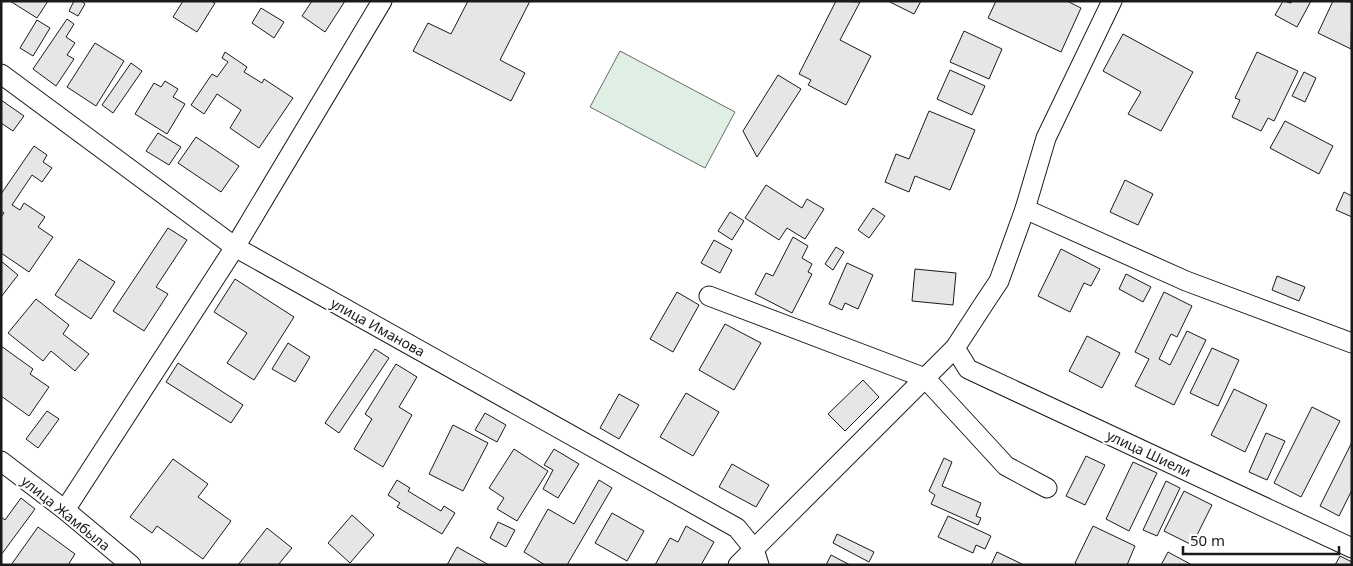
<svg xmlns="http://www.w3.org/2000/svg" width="1353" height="566" viewBox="0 0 1353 566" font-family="'Noto Sans',sans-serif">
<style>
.green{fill:#e0efe3;stroke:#6a6a6a}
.building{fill:#e6e6e6;stroke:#1a1a1a}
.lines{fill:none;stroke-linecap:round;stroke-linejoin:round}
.street-casing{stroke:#1a1a1a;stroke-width:21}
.street{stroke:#fff;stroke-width:19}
.labels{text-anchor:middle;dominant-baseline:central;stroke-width:4;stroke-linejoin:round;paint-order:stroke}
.street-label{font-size:14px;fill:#1a1a1a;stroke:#fff}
</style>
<rect width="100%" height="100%" fill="#fff"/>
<polygon class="green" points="620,51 735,112 705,168 590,107"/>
<g class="building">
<polygon points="10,1 48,1 37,18"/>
<polygon points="74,1 81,1 85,4 78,16 69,11"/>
<polygon points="183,1 211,1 215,3 197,32 173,17"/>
<polygon points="312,1 345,1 325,32 302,16"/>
<polygon points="468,1 530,1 500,60 525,73 511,101 413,51 428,23 451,34"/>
<polygon points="836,1 860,2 840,40 871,56 846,105 808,85 811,80 799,74"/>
<polygon points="888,1 921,1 914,14"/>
<polygon points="996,1 1067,1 1081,8 1061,52 988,18"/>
<polygon points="1283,1 1291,3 1292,1 1311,1 1297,27 1275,15"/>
<polygon points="1333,1 1352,2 1351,49 1318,33"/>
<polygon points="261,8 284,22 274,38 252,23"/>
<polygon points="67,19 74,24 66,37 75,43 67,55 74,59 56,86 33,69"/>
<polygon points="37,20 50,28 33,56 20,48"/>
<polygon points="964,31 1002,49 989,79 950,62"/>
<polygon points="1123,34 1193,72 1161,131 1128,114 1141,92 1103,71"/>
<polygon points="95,43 124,61 96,106 67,87"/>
<polygon points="225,52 247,67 244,72 262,83 264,79 293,98 259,148 230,128 241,110 217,94 204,114 191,105 212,74 217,77 228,62 222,58"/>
<polygon points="1257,52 1298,71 1274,121 1268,118 1261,131 1232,117 1240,100 1235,98"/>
<polygon points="131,63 142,71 113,113 102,105"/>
<polygon points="950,70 985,86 972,115 937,99"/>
<polygon points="1304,72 1316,78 1305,102 1292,96"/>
<polygon points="778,75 801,89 757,157 743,131"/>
<polygon points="165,81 178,89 173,97 185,104 167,134 135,114 154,83 161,87"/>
<polygon points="1,100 24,116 13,131 1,123"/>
<polygon points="929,111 975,130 950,190 915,176 909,192 885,182 896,154 909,159"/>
<polygon points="1285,121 1333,146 1319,174 1270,148"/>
<polygon points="158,133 181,147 169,165 146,151"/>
<polygon points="196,137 239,166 221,192 178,163"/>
<polygon points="34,146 47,155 43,162 52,168 42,182 32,175 12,205 20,210 24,203 45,217 38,227 53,237 29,272 1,253 1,217 4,213 1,211 1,194"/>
<polygon points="1125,180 1153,194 1138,225 1110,212"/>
<polygon points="766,185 802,208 807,199 824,209 805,239 787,228 779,240 745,218"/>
<polygon points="1344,192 1352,196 1352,217 1336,210"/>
<polygon points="873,208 885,216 869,238 858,230"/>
<polygon points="730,212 744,221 732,240 718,231"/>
<polygon points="168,228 187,240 156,287 168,294 144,331 113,311"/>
<polygon points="793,237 808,246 802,258 812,264 808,272 812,274 792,313 755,294 766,273 773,276"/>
<polygon points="714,240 732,250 720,273 701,263"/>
<polygon points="836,247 844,252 833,270 825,264"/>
<polygon points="1061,249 1100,269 1091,286 1084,283 1070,312 1038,296"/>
<polygon points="79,259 115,282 91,319 55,295"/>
<polygon points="1,261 18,275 1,297"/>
<polygon points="847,263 873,275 858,309 845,303 842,310 829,304"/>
<polygon points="915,269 956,273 953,305 912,301"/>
<polygon points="1126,274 1151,287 1143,302 1119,289"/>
<polygon points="1277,276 1305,287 1299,301 1272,290"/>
<polygon points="235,279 294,317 254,380 227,363 247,333 214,312"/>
<polygon points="677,292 699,305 673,352 650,339"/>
<polygon points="1164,292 1192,306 1177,337 1171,334 1159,359 1170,365 1187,331 1206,340 1174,405 1135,386 1149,359 1135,352"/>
<polygon points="36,299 69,325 63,334 89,354 75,371 51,351 43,361 8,333"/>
<polygon points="725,324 761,343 734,390 699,370"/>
<polygon points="1087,336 1120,353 1102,388 1069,371"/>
<polygon points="288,343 310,357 295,382 272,369"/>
<polygon points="1,346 33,369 30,374 49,387 29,416 1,396"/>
<polygon points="1212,348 1239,360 1218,406 1190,393"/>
<polygon points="375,349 389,358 339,433 325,423"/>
<polygon points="178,363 243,405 231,423 166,382"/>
<polygon points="396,364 417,377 399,407 412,415 383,467 354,449 372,419 365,414"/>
<polygon points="863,380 879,397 845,431 828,414"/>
<polygon points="1234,389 1267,405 1245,452 1211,435"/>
<polygon points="686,393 719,412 693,456 660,437"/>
<polygon points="619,394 639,405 619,439 600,428"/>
<polygon points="1312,407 1340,421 1301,497 1274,483"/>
<polygon points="47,411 59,419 38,448 26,439"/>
<polygon points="485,413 506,425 497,442 475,430"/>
<polygon points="453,425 488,443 463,491 429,474"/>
<polygon points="1266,433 1285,441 1267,480 1249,472"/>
<polygon points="1352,442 1352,490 1339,516 1320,506"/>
<polygon points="514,449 548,471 517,521 497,509 504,498 489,488"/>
<polygon points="554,449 579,464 558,498 543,489 553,470 544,465"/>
<polygon points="1086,456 1105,465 1085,505 1066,496"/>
<polygon points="944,458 952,462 942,486 981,503 976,516 981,518 978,525 931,504 935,495 929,491"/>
<polygon points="173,459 208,484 198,497 231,521 203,559 157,526 152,533 130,517"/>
<polygon points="1133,462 1157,473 1129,531 1106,519"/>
<polygon points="732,464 769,485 756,507 719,487"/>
<polygon points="397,480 410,488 408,491 441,511 444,506 455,513 442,534 397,507 400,503 388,495"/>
<polygon points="599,480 612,488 567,565 545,565 524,552 548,509 574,524"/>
<polygon points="1166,481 1180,488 1157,536 1143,530"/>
<polygon points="1184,491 1212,505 1192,545 1164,531"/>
<polygon points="21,498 35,509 1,555 1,517 5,520"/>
<polygon points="612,513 644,531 627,561 595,543"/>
<polygon points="352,515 374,535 350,563 328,543"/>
<polygon points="948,516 991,536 985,549 976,545 973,553 938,537"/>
<polygon points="498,522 515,530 506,547 490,538"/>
<polygon points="686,526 714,542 701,565 655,565 670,538 678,542"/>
<polygon points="1093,526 1135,546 1127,565 1078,565 1075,563"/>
<polygon points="38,527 75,554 68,565 11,565"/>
<polygon points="267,528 292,548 278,565 238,565"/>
<polygon points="837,534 874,552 869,562 833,543"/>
<polygon points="457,547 489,565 447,565"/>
<polygon points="997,552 1024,565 991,565"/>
<polygon points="1168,552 1192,565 1161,565"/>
<polygon points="831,555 850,565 826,565"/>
<polygon points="1340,556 1352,562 1352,565 1335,565"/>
</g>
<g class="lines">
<defs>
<g id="street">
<polyline points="1,74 235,247 737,528 754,549 759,565"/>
<polyline points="1025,209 1186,281 1352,343"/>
<polyline points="709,296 925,378 1006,466 1047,488"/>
<polyline points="955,348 968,369 1352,548"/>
<polyline points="1,461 65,510 131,565"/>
<polyline points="65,510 235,247 382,1"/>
<polyline points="738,565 955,348 985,302 999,281 1025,209 1046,138 1112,1"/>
</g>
</defs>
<use href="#street" class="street-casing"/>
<use href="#street" class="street"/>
</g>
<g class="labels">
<g class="street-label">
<text transform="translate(378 327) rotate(29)">улица Иманова</text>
<text transform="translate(1149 453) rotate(25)">улица Шиели</text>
<text transform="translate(66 513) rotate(39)">улица Жамбыла</text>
</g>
</g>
<rect width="1353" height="566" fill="none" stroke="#1a1a1a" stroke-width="5"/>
<path d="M1183 546v8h156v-8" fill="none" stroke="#1a1a1a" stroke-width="2.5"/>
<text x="1190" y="546" font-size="15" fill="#1a1a1a" stroke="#ffffff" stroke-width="4" paint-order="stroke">50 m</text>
</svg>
